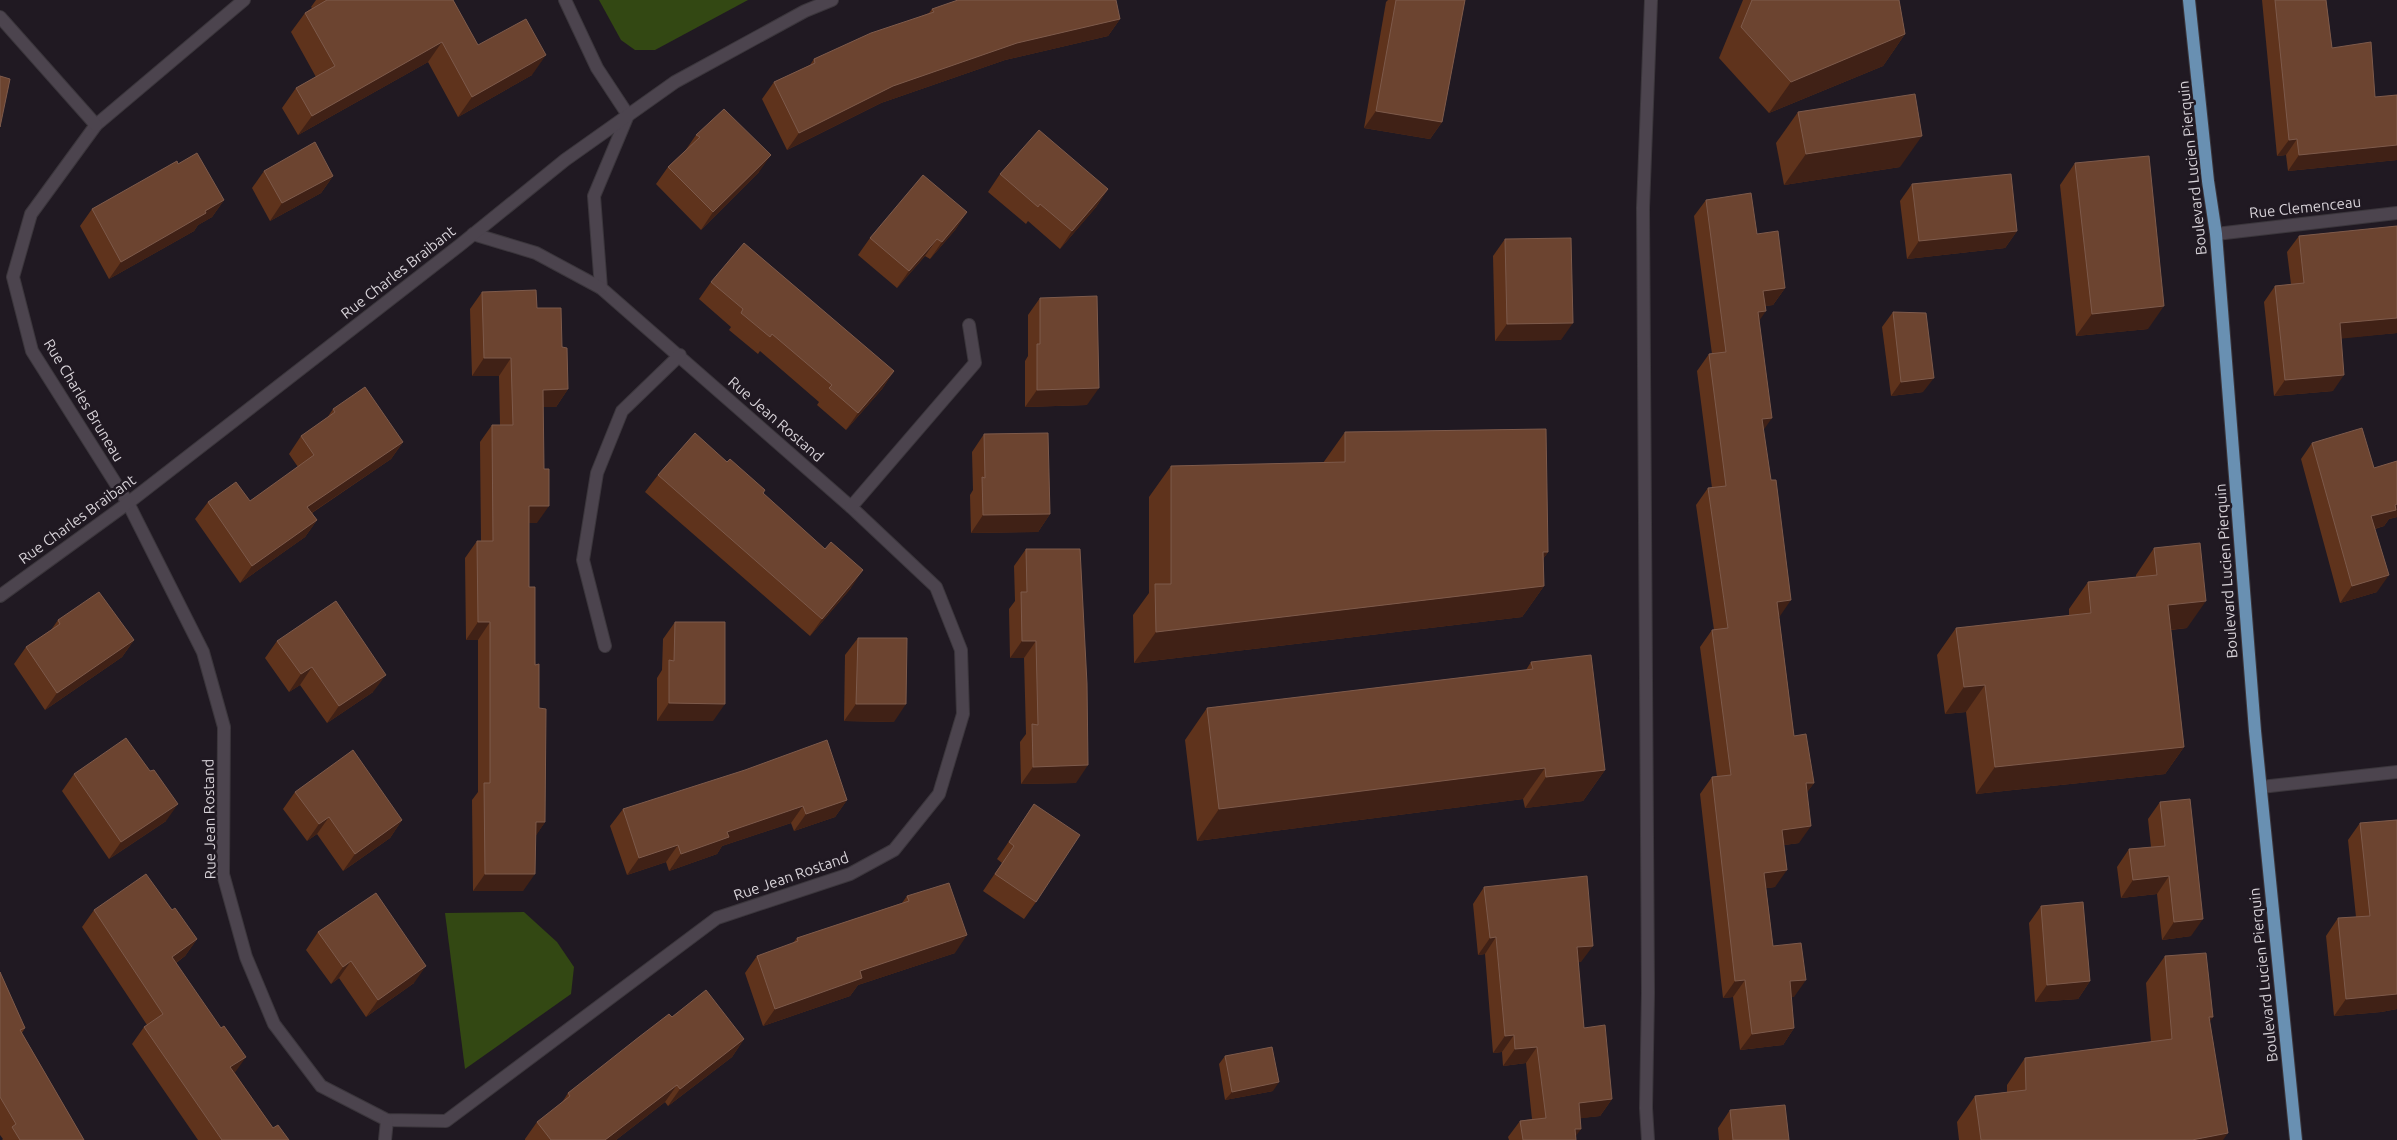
<svg xmlns="http://www.w3.org/2000/svg" width="2397" height="1140" viewBox="0 0 2397 1140" font-family="Ubuntu,sans-serif">
<style>
.green{fill:#334813}
.lines{fill:none;stroke-linecap:round;stroke-linejoin:round}
.minor-casing{stroke:#3b363c;stroke-width:14}
.major-casing{stroke:#3b363c;stroke-width:14}
.minor{stroke:#4c444e;stroke-width:12}
.major{stroke:#6990b2;stroke-width:12}
.wall{fill:#5f331c}
.shaded-wall{fill:#402116}
.building{fill:#6c4430;stroke:#7d5a4b}
.labels{text-anchor:middle;dominant-baseline:central;stroke-width:5;stroke-linejoin:round;paint-order:stroke}
.street-label{font-size:15px;fill:#d7d2d8;stroke:#201922}
</style>
<rect width="100%" height="100%" fill="#201922"/>
<g class="green">
<polygon points="599,0 748,0 655,50 635,50 621,40"/>
<polygon points="524,912 557,942 574,967 571,994 465,1069 445,913"/>
</g>
<g class="lines">
<defs>
<g id="minor">
<polyline points="244,0 96,125 31,214 13,277 32,351 128,503 203,652 224,727 223,874 246,957 274,1024 321,1086 387,1120 446,1121 717,918 850,874 894,850 939,794 963,714 961,650 936,587 851,507 601,288 594,196 628,115 597,68 565,0"/>
<polyline points="0,17 96,125"/>
<polyline points="473,234 536,253 601,288"/>
<polyline points="2216,234 2397,213"/>
<polyline points="851,507 975,363 969,325"/>
<polyline points="0,596 128,503 460,245 565,160 675,82 805,11 832,0"/>
<polyline points="605,646 583,560 597,473 622,411 680,355"/>
<polyline points="2261,787 2397,772"/>
<polyline points="385,1140 387,1120"/>
<polyline points="1648,1140 1646,1108 1648,993 1643,208 1651,0"/>
</g>
<polyline id="major" points="2189,0 2208,181 2216,234 2255,731 2296,1140"/>
</defs>
<use href="#minor" class="minor-casing"/>
<use href="#major" class="major-casing"/>
<use href="#minor" class="minor"/>
<use href="#major" class="major"/>
</g>
<g class="wall">
<polygon points="316,0 453,0 478,45 532,75 458,117 428,62 298,135 282,108 296,88 316,77 291,32 305,13 312,8 311,7"/>
<polygon points="1388,0 1465,0 1442,122 1430,139 1364,128 1386,2"/>
<polygon points="1743,0 1899,0 1905,34 1883,66 1769,113 1719,58"/>
<polygon points="2262,0 2326,0 2332,48 2375,97 2397,95 2397,160 2288,171 2286,155 2277,156"/>
<polygon points="932,9 1120,19 1108,36 1005,60 881,103 787,150 762,99 774,82 810,65 814,59 929,13"/>
<polygon points="1798,112 1900,167 1784,185 1776,143"/>
<polygon points="696,135 759,172 701,230 656,184 668,167 685,151"/>
<polygon points="2075,163 2148,329 2076,336 2060,185"/>
<polygon points="178,164 224,200 212,217 198,225 194,231 109,279 80,226 92,209"/>
<polygon points="264,171 333,176 321,193 270,221 252,188"/>
<polygon points="1000,174 1108,189 1096,207 1060,249 1028,221 1026,224 988,192"/>
<polygon points="1912,184 2017,231 2005,248 1907,259 1900,201"/>
<polygon points="1706,200 1757,234 1785,288 1773,305 1765,306 1759,321 1763,430 1780,616 1779,617 1794,736 1814,783 1807,792 1799,843 1784,845 1775,887 1766,888 1773,946 1794,997 1791,997 1794,1028 1783,1045 1740,1050 1733,997 1723,998 1700,794 1712,777 1717,777 1700,647 1712,630 1714,630 1696,505 1708,488 1712,488 1697,371 1709,354 1712,354 1694,216"/>
<polygon points="967,212 955,230 930,259 925,256 897,288 858,255 870,238"/>
<polygon points="2397,226 2397,333 2341,338 2333,391 2274,396 2264,302 2275,286 2291,284 2287,252 2299,236"/>
<polygon points="1505,239 1561,340 1495,341 1493,256"/>
<polygon points="711,282 894,371 882,389 846,430 817,405 819,402 760,351 758,354 729,330 731,327 699,299"/>
<polygon points="482,292 537,308 562,347 568,389 556,407 543,407 537,523 529,523 529,587 539,708 545,822 536,835 523,891 473,891 472,800 478,792 478,640 466,640 465,558 477,541 481,541 480,442 492,425 500,425 499,376 472,376 470,309"/>
<polygon points="1040,298 1087,405 1025,407 1025,361 1028,356 1028,315"/>
<polygon points="1893,312 1923,392 1891,396 1882,327"/>
<polygon points="333,409 403,442 391,459 312,513 317,520 305,537 240,583 195,519 208,502 250,501 298,467 289,454 301,436 327,418"/>
<polygon points="1345,432 1548,552 1543,559 1544,586 1522,617 1134,663 1133,615 1149,593 1149,497 1171,466 1323,463"/>
<polygon points="984,434 1050,514 1038,532 971,533 970,495 973,490 972,452"/>
<polygon points="2312,443 2374,468 2397,461 2397,517 2389,519 2384,526 2375,529 2377,592 2340,603 2301,459"/>
<polygon points="727,462 765,490 763,493 851,588 810,636 645,492 658,475"/>
<polygon points="2154,548 2187,628 2171,630 2184,747 2165,774 1976,794 1966,712 1945,714 1937,655 1956,628 2069,616 2069,609 2088,582 2136,577 2136,575"/>
<polygon points="1026,549 1076,783 1021,784 1020,742 1026,734 1024,658 1010,658 1009,609 1015,601 1014,566"/>
<polygon points="58,620 134,640 122,657 45,710 14,664 26,647 51,630"/>
<polygon points="675,622 713,721 657,721 657,678 662,670 663,639"/>
<polygon points="858,638 894,722 844,721 845,655"/>
<polygon points="277,641 373,692 327,723 300,685 289,692 265,658"/>
<polygon points="1531,662 1605,770 1583,801 1525,808 1523,799 1197,841 1185,740 1207,708 1526,670"/>
<polygon points="150,771 166,821 109,859 62,791 74,774"/>
<polygon points="295,792 402,820 390,838 343,871 317,834 307,841 283,809"/>
<polygon points="847,800 835,817 794,831 791,823 722,846 717,854 669,871 666,862 627,875 610,826 623,809"/>
<polygon points="2160,802 2191,936 2162,940 2157,894 2121,898 2117,867 2129,849 2151,847 2148,819"/>
<polygon points="1034,804 1036,902 1024,919 983,891 1002,863 997,859"/>
<polygon points="2397,820 2397,1009 2381,1012 2334,1016 2326,936 2338,918 2356,917 2348,840 2360,823"/>
<polygon points="1484,887 1581,962 1578,962 1584,1028 1612,1099 1600,1116 1580,1118 1576,1136 1576,1140 1509,1140 1508,1137 1520,1121 1532,1119 1526,1063 1503,1066 1502,1052 1493,1053 1485,954 1478,955 1473,904"/>
<polygon points="907,896 955,953 858,985 850,996 763,1026 745,973 757,956 793,943 797,938 902,903"/>
<polygon points="2041,906 2090,981 2078,999 2035,1002 2029,923"/>
<polygon points="94,910 172,910 197,939 185,956 176,963 235,1073 273,1128 289,1140 198,1140 132,1044 144,1027 147,1025 82,927"/>
<polygon points="318,932 414,983 366,1017 339,978 331,984 306,950"/>
<polygon points="2165,956 2210,1022 2223,1140 1959,1140 1957,1122 1975,1096 2007,1092 2007,1085 2025,1058 2151,1042 2146,983"/>
<polygon points="0,972 25,1028 22,1033 84,1140 2,1140 3,1139 0,1135"/>
<polygon points="672,1017 744,1039 732,1057 668,1106 665,1102 616,1140 525,1140 525,1139 537,1122 561,1104 568,1093"/>
<polygon points="1225,1056 1273,1091 1225,1100 1219,1064"/>
<polygon points="1730,1110 1789,1140 1719,1140 1718,1128"/>
</g>
<g class="shaded-wall">
<polygon points="1120,19 1108,36 1005,60 881,103 787,150 799,133 893,86 1017,43"/>
<polygon points="1905,34 1883,66 1769,113 1791,82"/>
<polygon points="442,42 428,62 298,135 312,116"/>
<polygon points="546,55 532,75 458,117 472,97"/>
<polygon points="1376,111 1442,122 1430,139 1364,128"/>
<polygon points="1922,136 1900,167 1784,185 1806,154"/>
<polygon points="2297,139 2286,155 2277,156 2289,140"/>
<polygon points="2397,145 2397,160 2288,171 2299,155"/>
<polygon points="771,155 759,172 701,230 713,212"/>
<polygon points="333,176 321,193 270,221 282,203"/>
<polygon points="1108,189 1096,207 1060,249 1072,231"/>
<polygon points="224,200 212,217 198,225 194,231 109,279 121,262"/>
<polygon points="967,212 955,230 930,259 942,242"/>
<polygon points="2017,231 2005,248 1907,259 1919,241"/>
<polygon points="937,239 925,256 897,288 909,271"/>
<polygon points="1785,288 1773,305 1752,308 1763,291"/>
<polygon points="2164,306 2148,329 2076,336 2092,314"/>
<polygon points="1766,311 1754,328 1758,312"/>
<polygon points="2397,318 2397,333 2328,340 2340,323"/>
<polygon points="1573,323 1561,340 1495,341 1507,324"/>
<polygon points="484,358 511,358 499,376 472,376"/>
<polygon points="894,371 882,389 846,430 858,413"/>
<polygon points="2344,375 2333,391 2274,396 2285,380"/>
<polygon points="1934,378 1923,392 1891,396 1901,382"/>
<polygon points="1099,388 1087,405 1025,407 1037,390"/>
<polygon points="568,389 556,407 531,407 543,390"/>
<polygon points="1772,418 1760,435 1762,419"/>
<polygon points="403,442 391,459 295,524 307,507"/>
<polygon points="2397,504 2397,517 2389,519 2384,526 2359,533 2371,516"/>
<polygon points="529,506 549,506 537,523 517,523"/>
<polygon points="1050,514 1038,532 971,533 983,515"/>
<polygon points="317,520 305,537 240,583 252,566"/>
<polygon points="1543,552 1548,552 1526,583"/>
<polygon points="863,570 851,588 810,636 822,619"/>
<polygon points="2389,575 2377,592 2340,603 2352,586"/>
<polygon points="1544,586 1522,617 1134,663 1156,632"/>
<polygon points="1791,600 1780,616 1765,619 1777,602"/>
<polygon points="2206,601 2187,628 2149,632 2168,605"/>
<polygon points="478,622 490,622 478,640 466,640"/>
<polygon points="134,640 122,657 45,710 57,693"/>
<polygon points="1022,641 1036,641 1024,658 1010,658"/>
<polygon points="312,667 300,685 289,692 301,674"/>
<polygon points="386,675 373,692 327,723 339,706"/>
<polygon points="1985,685 1966,712 1945,714 1964,687"/>
<polygon points="669,703 725,704 713,721 657,721"/>
<polygon points="856,704 906,704 894,722 844,721"/>
<polygon points="2184,747 2165,774 1976,794 1995,767"/>
<polygon points="1088,765 1076,783 1021,784 1033,767"/>
<polygon points="1545,768 1523,799 1197,841 1219,809"/>
<polygon points="1605,770 1583,801 1525,808 1546,777"/>
<polygon points="1806,783 1814,783 1802,799"/>
<polygon points="847,800 835,817 794,831 806,814"/>
<polygon points="178,804 166,821 109,859 121,842"/>
<polygon points="803,806 791,823 722,846 717,854 669,871 681,854 727,832"/>
<polygon points="329,817 317,834 307,841 319,824"/>
<polygon points="402,820 390,838 343,871 355,854"/>
<polygon points="536,822 545,822 533,840"/>
<polygon points="1811,826 1799,843 1770,847 1782,830"/>
<polygon points="678,845 666,862 627,875 639,858"/>
<polygon points="1787,870 1775,887 1752,890 1764,873"/>
<polygon points="485,874 535,874 523,891 473,891"/>
<polygon points="2169,876 2157,894 2121,898 2133,880"/>
<polygon points="2203,919 2191,936 2162,940 2174,922"/>
<polygon points="967,935 955,953 858,985 850,996 763,1026 775,1009 860,971"/>
<polygon points="1496,937 1485,954 1478,955 1490,938"/>
<polygon points="197,939 185,956 160,974 172,957"/>
<polygon points="1593,946 1581,962 1565,963 1577,947"/>
<polygon points="351,961 339,978 331,984 343,967"/>
<polygon points="426,966 414,983 366,1017 378,1000"/>
<polygon points="1745,980 1733,997 1723,998 1735,981"/>
<polygon points="1806,980 1794,997 1778,998 1790,981"/>
<polygon points="2090,981 2078,999 2035,1002 2047,985"/>
<polygon points="2397,994 2397,1009 2381,1012 2334,1016 2346,999"/>
<polygon points="2209,1017 2213,1017 2195,1043"/>
<polygon points="1794,1028 1783,1045 1740,1050 1752,1034"/>
<polygon points="1514,1035 1502,1052 1493,1053 1505,1036"/>
<polygon points="744,1039 732,1057 668,1106 680,1089"/>
<polygon points="1537,1047 1526,1063 1503,1066 1515,1049"/>
<polygon points="246,1057 234,1074 230,1067"/>
<polygon points="1279,1082 1273,1091 1225,1100 1232,1092"/>
<polygon points="677,1085 665,1102 616,1140 605,1140"/>
<polygon points="1612,1099 1600,1116 1567,1120 1579,1103"/>
<polygon points="1575,1129 1581,1129 1573,1140"/>
<polygon points="2228,1133 2223,1140 2192,1140"/>
</g>
<g class="building">
<polygon points="327,0 453,0 478,45 526,19 546,55 472,97 442,42 312,116 296,88 335,66 305,13"/>
<polygon points="958,0 1116,0 1120,19 1017,43 893,86 799,133 774,82 815,63 814,59 871,33 934,12 932,9"/>
<polygon points="1396,0 1465,0 1442,122 1376,111"/>
<polygon points="1752,0 1899,0 1905,34 1791,82 1741,27"/>
<polygon points="2275,0 2326,0 2332,48 2371,42 2375,97 2397,95 2397,145 2299,155 2297,139 2289,140"/>
<polygon points="0,76 10,79 0,127"/>
<polygon points="1915,94 1922,136 1806,154 1798,112"/>
<polygon points="724,109 771,155 713,212 668,167 700,137 696,135"/>
<polygon points="1039,130 1108,189 1072,231 1040,204 1038,207 1000,174"/>
<polygon points="315,142 333,176 282,203 264,171"/>
<polygon points="197,153 224,200 205,211 206,213 121,262 92,209 177,161 178,164"/>
<polygon points="2149,156 2164,306 2092,314 2075,163"/>
<polygon points="2011,174 2017,231 1919,241 1912,184"/>
<polygon points="923,175 967,212 942,242 937,239 909,271 870,238"/>
<polygon points="1751,193 1757,234 1778,231 1785,288 1763,291 1766,311 1758,312 1772,418 1762,419 1771,480 1776,480 1791,600 1777,602 1794,736 1806,734 1814,783 1806,783 1811,826 1782,830 1787,870 1764,873 1773,946 1801,943 1806,980 1790,981 1794,1028 1752,1034 1745,980 1735,981 1712,777 1731,775 1712,630 1728,628 1708,488 1726,486 1709,354 1726,352 1706,200"/>
<polygon points="2397,226 2397,318 2340,323 2344,375 2285,380 2275,286 2304,283 2299,236"/>
<polygon points="1571,238 1573,323 1507,324 1505,239"/>
<polygon points="744,243 894,371 858,413 829,388 832,385 772,334 770,337 741,313 743,309 711,282"/>
<polygon points="536,290 537,308 561,308 562,347 567,348 568,389 543,390 544,469 549,469 549,506 529,506 529,587 535,587 535,665 539,664 539,708 546,709 545,822 536,822 535,874 485,874 484,783 490,783 490,622 478,622 477,541 493,541 492,425 513,425 511,358 484,358 482,292"/>
<polygon points="1097,296 1099,388 1037,390 1037,344 1040,344 1040,298"/>
<polygon points="1893,312 1926,313 1934,378 1901,382"/>
<polygon points="365,387 403,442 307,507 317,520 252,566 208,502 236,482 250,501 314,455 301,436 335,412 333,409"/>
<polygon points="2362,428 2374,468 2397,461 2397,504 2395,505 2396,510 2371,516 2389,575 2352,586 2312,443"/>
<polygon points="1546,429 1548,552 1543,552 1544,586 1156,632 1155,584 1171,584 1171,466 1345,462 1345,432"/>
<polygon points="695,433 727,462 730,459 765,490 763,493 825,549 831,542 863,570 822,619 658,475"/>
<polygon points="1048,433 1050,514 983,515 982,477 985,478 984,434"/>
<polygon points="2200,543 2206,601 2168,605 2184,747 1995,767 1985,685 1964,687 1956,628 2091,613 2088,582 2157,575 2154,548"/>
<polygon points="1026,549 1080,549 1087,684 1088,765 1033,767 1032,724 1038,725 1036,641 1022,641 1021,592 1027,592"/>
<polygon points="99,592 134,640 57,693 26,647 60,624 58,620"/>
<polygon points="336,601 386,675 339,706 312,667 301,674 277,641"/>
<polygon points="675,622 725,622 725,704 669,703 669,660 674,661"/>
<polygon points="858,638 907,638 906,704 856,704"/>
<polygon points="1591,655 1605,770 1546,777 1545,768 1219,809 1207,708 1533,669 1531,662"/>
<polygon points="126,738 150,771 154,770 178,804 121,842 74,774"/>
<polygon points="827,740 847,800 806,814 803,806 727,832 729,837 681,854 678,845 639,858 623,809 745,770"/>
<polygon points="353,750 402,820 355,854 329,817 319,824 295,792"/>
<polygon points="2190,799 2203,919 2174,922 2169,876 2133,880 2129,849 2165,846 2160,802"/>
<polygon points="1034,804 1080,835 1036,902 995,874 1014,846 1009,842"/>
<polygon points="2397,820 2397,994 2346,999 2338,918 2370,916 2360,823"/>
<polygon points="146,874 172,910 175,908 197,939 172,957 221,1028 224,1026 246,1057 230,1067 273,1128 278,1125 289,1140 222,1140 144,1027 163,1014 94,910"/>
<polygon points="1587,876 1593,946 1577,947 1584,1028 1605,1025 1612,1099 1579,1103 1581,1129 1575,1129 1576,1140 1523,1140 1520,1121 1546,1118 1537,1047 1515,1049 1514,1035 1505,1036 1496,937 1490,938 1484,887"/>
<polygon points="949,883 967,935 860,971 862,978 775,1009 757,956 798,941 797,938 909,901 907,896"/>
<polygon points="376,893 426,966 378,1000 351,961 343,967 318,932"/>
<polygon points="2083,902 2090,981 2047,985 2041,906"/>
<polygon points="2206,953 2213,1017 2209,1017 2228,1133 2192,1140 1981,1140 1975,1096 2026,1090 2025,1058 2172,1039 2165,956"/>
<polygon points="0,972 25,1028 20,1030 84,1140 20,1140 12,1127 16,1124 0,1097"/>
<polygon points="706,990 744,1039 680,1089 677,1085 605,1140 551,1140 537,1122 570,1096 568,1093 639,1037 669,1014 672,1017"/>
<polygon points="1272,1047 1279,1082 1232,1092 1225,1056"/>
<polygon points="1785,1105 1789,1140 1733,1140 1730,1110"/>
</g>
<g class="labels">
<g class="street-label">
<text transform="translate(2192 168) rotate(-96)">Boulevard Lucien Pierquin</text>
<text transform="translate(2305 207) rotate(-6)">Rue Clemenceau</text>
<text transform="translate(398 272) rotate(-38)">Rue Charles Braibant</text>
<text transform="translate(84 400) rotate(59)">Rue Charles Bruneau</text>
<text transform="translate(776 419) rotate(41)">Rue Jean Rostand</text>
<text transform="translate(77 519) rotate(-36)">Rue Charles Braibant</text>
<text transform="translate(2226 571) rotate(-94)">Boulevard Lucien Pierquin</text>
<text transform="translate(209 819) rotate(-91)">Rue Jean Rostand</text>
<text transform="translate(791 876) rotate(-19)">Rue Jean Rostand</text>
<text transform="translate(2263 975) rotate(-96)">Boulevard Lucien Pierquin</text>
</g>
</g>
</svg>
